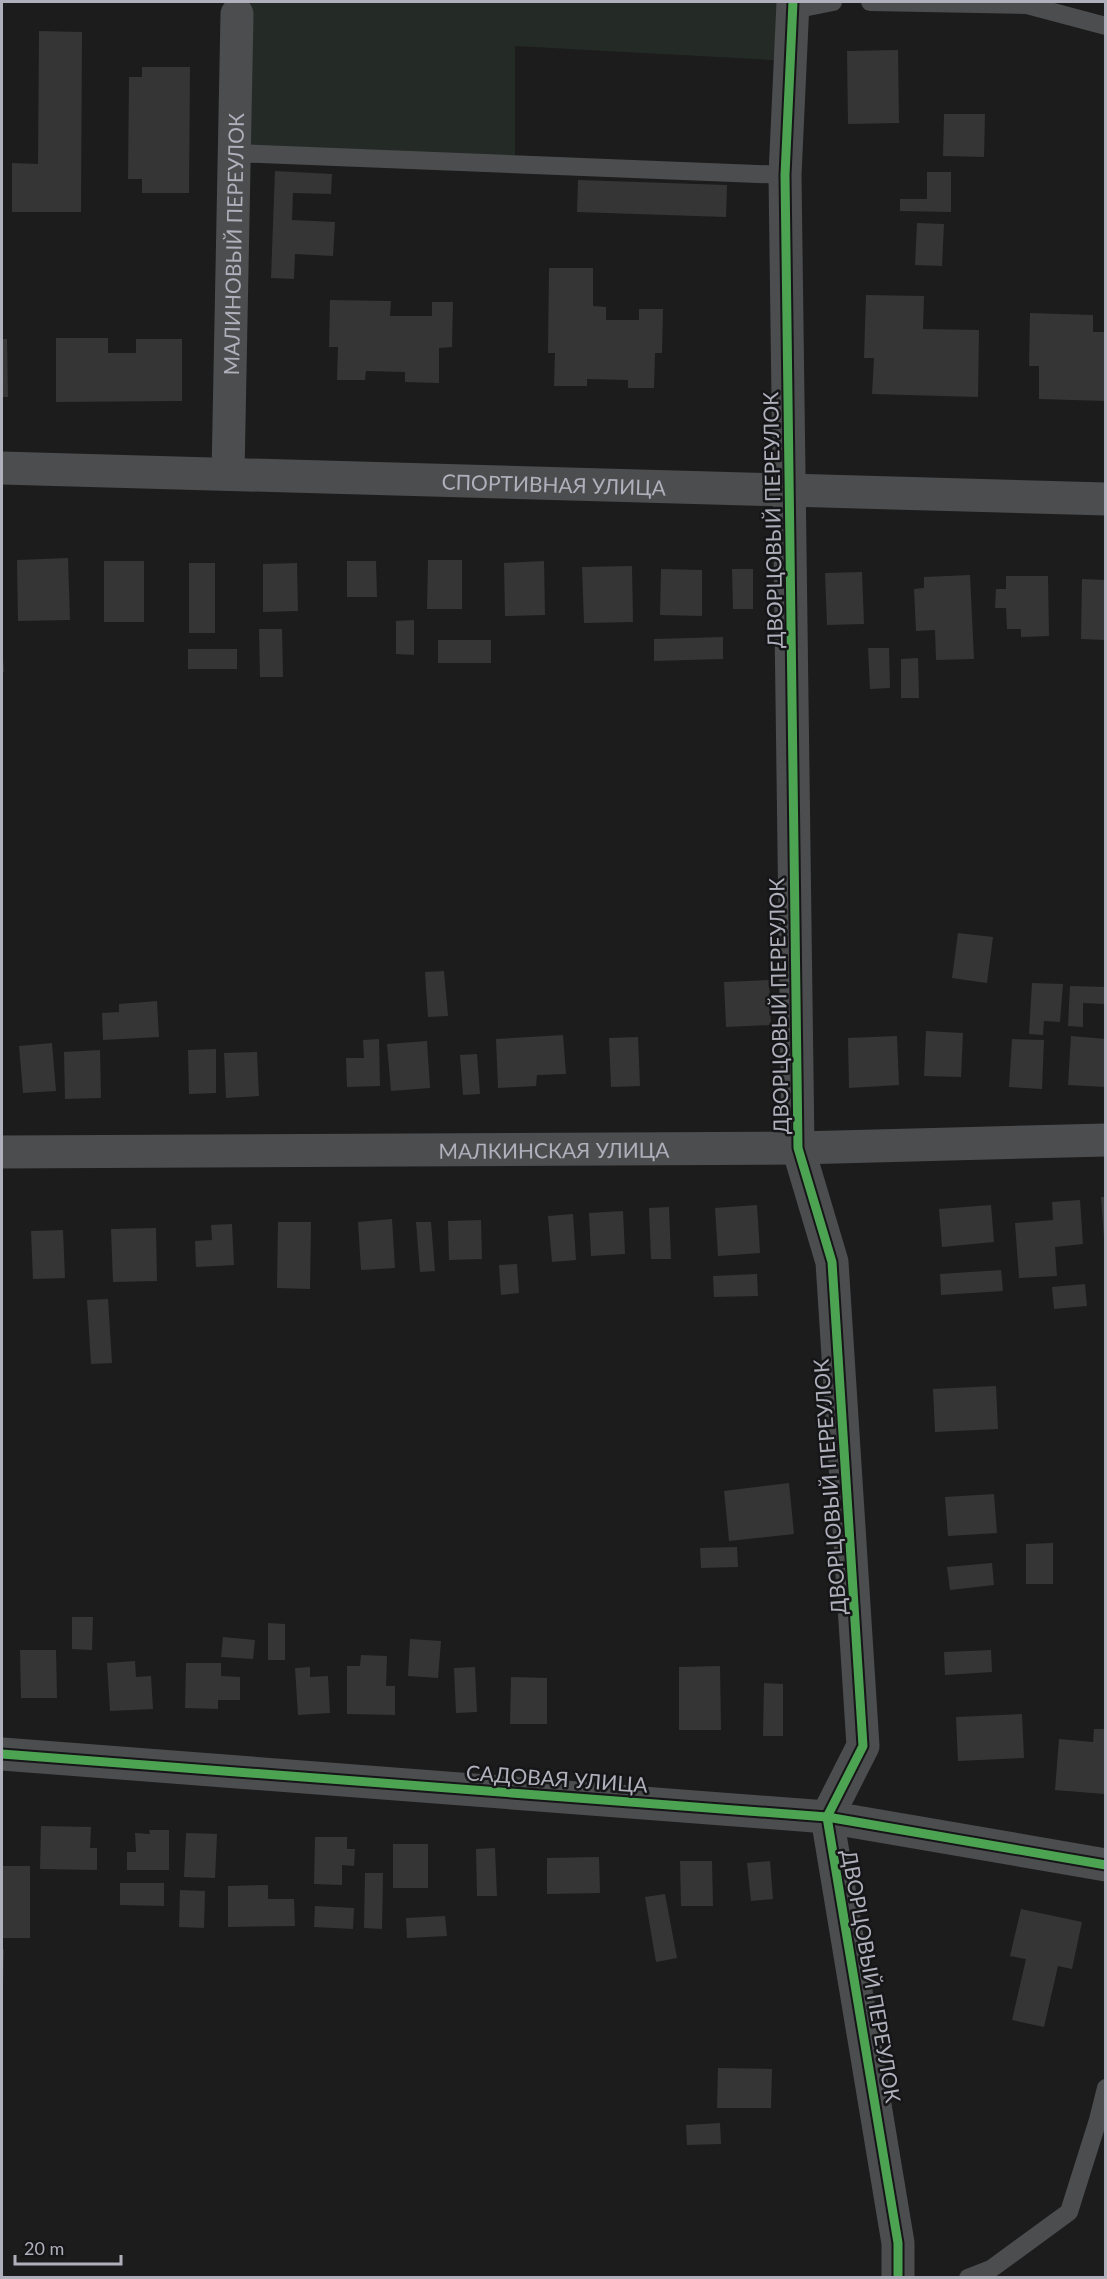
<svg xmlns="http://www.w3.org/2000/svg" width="1107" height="2279" viewBox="0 0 1107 2279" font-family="Lato,sans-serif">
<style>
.green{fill:#242b26}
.building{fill:#353536}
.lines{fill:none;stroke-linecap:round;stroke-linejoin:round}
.lane{stroke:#4c4d4f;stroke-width:18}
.street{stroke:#4c4d4f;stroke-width:33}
.cycleway-casing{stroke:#161618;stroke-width:13}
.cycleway{stroke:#4ca352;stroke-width:9}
.labels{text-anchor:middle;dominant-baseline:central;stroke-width:5;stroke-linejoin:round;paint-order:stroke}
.street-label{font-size:21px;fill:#afb0bb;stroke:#161618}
</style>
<rect width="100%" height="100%" fill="#1c1c1c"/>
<polygon class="green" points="234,2 793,2 791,61 515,46 515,164 234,153"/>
<g class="building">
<polygon points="39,31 82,32 81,212 12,212 12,163 38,164"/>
<polygon points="898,50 899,123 848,124 847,51"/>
<polygon points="142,67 190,67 189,193 142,193 142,179 128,179 129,77 142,77"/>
<polygon points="944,114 985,114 984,157 943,156"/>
<polygon points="275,171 332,174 331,194 293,193 292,220 335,222 333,256 295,254 294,279 271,278"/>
<polygon points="927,172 951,172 951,212 900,211 900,199 927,199"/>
<polygon points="578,180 727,185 726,217 577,212"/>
<polygon points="917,223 944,224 942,266 915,265"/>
<polygon points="549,268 593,268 593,306 606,307 606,320 639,320 639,309 663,309 662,353 655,353 654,388 628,388 628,380 587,379 587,386 554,386 555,353 548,353"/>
<polygon points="866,295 924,296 923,329 979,330 978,397 872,394 874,358 864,358"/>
<polygon points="330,300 391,301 390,316 432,316 432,302 453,302 452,347 439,348 439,383 405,382 405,372 366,371 365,380 337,380 338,347 329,347"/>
<polygon points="1030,313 1093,315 1093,332 1106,332 1106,401 1039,399 1039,366 1029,366"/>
<polygon points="56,338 108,338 108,353 136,353 136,339 182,339 182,401 56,402"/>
<polygon points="2,339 7,339 8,397 2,397"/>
<polygon points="68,558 70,620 18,621 17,560"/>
<polygon points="428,560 462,560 462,609 427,609"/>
<rect x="104" y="561" width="40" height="61"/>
<polygon points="347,561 376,561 377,597 347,597"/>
<polygon points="544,561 545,615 505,616 504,563"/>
<rect x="189" y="563" width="26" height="70"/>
<polygon points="297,563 298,611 263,612 263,564"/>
<polygon points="632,566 633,622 584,623 582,567"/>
<polygon points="661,569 702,570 702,616 660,615"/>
<polygon points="732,569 753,569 753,609 733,609"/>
<polygon points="862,572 864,624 827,625 825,573"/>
<polygon points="970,575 974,659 936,660 935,630 916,631 914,589 924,588 924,577"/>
<polygon points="1006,576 1048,576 1049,636 1021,637 1021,629 1007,629 1006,608 995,608 996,589 1006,589"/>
<polygon points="1082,579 1106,580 1106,640 1081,639"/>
<polygon points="414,620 414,655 396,654 396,621"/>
<polygon points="259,629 282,629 283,677 260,677"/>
<polygon points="723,637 723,659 654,661 654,639"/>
<rect x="438" y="640" width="53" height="23"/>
<polygon points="868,648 889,648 890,688 870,689"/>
<rect x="188" y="649" width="49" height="20"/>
<polygon points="2,656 3,656 4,672 2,672"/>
<polygon points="918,658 919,698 901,698 901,659"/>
<polygon points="958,933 993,937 987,983 952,978"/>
<polygon points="444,971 448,1016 428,1017 425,972"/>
<polygon points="769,980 771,1025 726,1027 724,982"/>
<polygon points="1032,983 1063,984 1060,1022 1044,1021 1043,1035 1029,1034"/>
<polygon points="1070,986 1106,987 1106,1004 1083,1003 1083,1027 1068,1026"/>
<polygon points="157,1001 159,1037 103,1040 102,1013 119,1012 119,1004"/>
<polygon points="926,1031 963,1033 961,1077 924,1076"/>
<polygon points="563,1035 566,1074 537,1075 536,1086 498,1088 496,1039"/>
<polygon points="897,1036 899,1085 849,1088 848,1038"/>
<polygon points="1071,1036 1106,1039 1106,1087 1068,1085"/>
<polygon points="638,1037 640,1086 611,1087 609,1038"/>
<polygon points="379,1039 380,1086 347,1087 346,1058 364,1058 363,1040"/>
<polygon points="1012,1039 1044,1040 1042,1089 1009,1087"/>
<polygon points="427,1041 430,1088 391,1091 387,1044"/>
<polygon points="52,1043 56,1091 23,1093 19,1046"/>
<polygon points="216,1049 216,1093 189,1094 188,1050"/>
<polygon points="100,1050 101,1098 65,1099 64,1052"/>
<polygon points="257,1052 259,1096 226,1098 224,1053"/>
<polygon points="477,1054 480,1094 463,1095 460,1055"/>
<polygon points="1101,1197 1106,1197 1106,1238 1104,1238"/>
<polygon points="1080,1200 1083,1244 1055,1247 1057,1276 1019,1278 1015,1223 1053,1220 1052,1202"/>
<polygon points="757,1205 760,1253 718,1256 715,1208"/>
<polygon points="991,1205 994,1242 942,1247 939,1209"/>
<polygon points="669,1207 671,1259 651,1259 649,1208"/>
<polygon points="623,1211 625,1254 591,1256 589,1213"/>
<polygon points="573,1214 576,1260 552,1262 548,1216"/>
<polygon points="392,1219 395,1268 361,1270 358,1222"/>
<polygon points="481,1220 482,1259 449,1260 448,1221"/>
<polygon points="278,1222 311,1222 310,1289 277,1288"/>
<polygon points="416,1222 431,1222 435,1271 420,1272"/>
<polygon points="232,1224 234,1265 196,1267 195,1241 212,1240 211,1225"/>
<polygon points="156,1228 157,1281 113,1282 111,1229"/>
<polygon points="63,1230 65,1278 33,1279 31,1231"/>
<polygon points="517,1264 519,1293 501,1295 499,1265"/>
<polygon points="1001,1270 1003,1291 941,1295 940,1274"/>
<polygon points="757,1274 758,1296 714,1297 713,1276"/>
<polygon points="1085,1284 1087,1306 1054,1309 1052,1287"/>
<polygon points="108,1299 112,1363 91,1364 87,1300"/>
<polygon points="996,1386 998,1429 935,1432 933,1389"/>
<polygon points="789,1483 794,1534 729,1541 724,1491"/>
<polygon points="994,1494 997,1533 948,1536 945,1497"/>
<polygon points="1053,1543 1053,1584 1026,1584 1026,1544"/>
<polygon points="737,1547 738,1567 701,1568 700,1548"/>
<polygon points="992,1563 994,1585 950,1590 947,1567"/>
<polygon points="72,1617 93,1617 92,1650 72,1649"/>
<polygon points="268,1623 285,1624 285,1660 268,1660"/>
<polygon points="223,1637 255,1640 253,1659 221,1657"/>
<polygon points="410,1639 441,1641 438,1678 408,1676"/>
<polygon points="20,1650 56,1650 57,1698 21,1698"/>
<polygon points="991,1650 992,1672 945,1675 944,1652"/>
<polygon points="361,1655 387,1656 386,1686 395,1686 395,1715 347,1714 347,1666 360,1666"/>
<polygon points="135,1661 136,1677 151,1676 153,1709 110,1711 107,1663"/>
<polygon points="186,1663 221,1663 221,1676 240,1677 240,1700 218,1700 218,1709 185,1708"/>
<polygon points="720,1666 721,1730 679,1730 679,1667"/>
<polygon points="310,1667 310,1677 328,1676 330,1713 298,1715 295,1668"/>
<polygon points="475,1667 477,1712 456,1713 454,1668"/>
<polygon points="511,1677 547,1678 547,1724 510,1724"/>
<polygon points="764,1683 783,1684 783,1736 763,1736"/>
<polygon points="1022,1714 1024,1758 958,1761 956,1717"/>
<polygon points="1094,1729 1106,1729 1104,1794 1055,1790 1059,1739 1093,1742"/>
<polygon points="41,1826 91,1827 90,1848 97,1848 97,1870 40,1869"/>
<polygon points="149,1830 169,1830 169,1870 127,1870 127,1852 136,1852 135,1833 150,1834"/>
<polygon points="186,1833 217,1834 215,1878 184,1877"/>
<polygon points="315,1837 347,1837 347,1849 355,1849 354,1866 342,1865 342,1885 314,1884"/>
<rect x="393" y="1844" width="35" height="44"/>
<polygon points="495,1848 497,1896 477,1896 476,1849"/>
<polygon points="599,1857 600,1893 547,1894 547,1858"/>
<polygon points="680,1861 712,1861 713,1906 681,1906"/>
<polygon points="770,1861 773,1899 751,1901 747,1863"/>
<rect x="2" y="1866" width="28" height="72"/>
<polygon points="365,1873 383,1873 382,1929 364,1928"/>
<polygon points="120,1883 164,1883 164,1906 120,1905"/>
<polygon points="268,1885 268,1899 294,1899 295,1926 228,1927 228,1886"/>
<polygon points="180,1890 205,1891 204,1928 179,1927"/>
<polygon points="665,1894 677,1958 656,1962 645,1897"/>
<polygon points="315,1906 354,1908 353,1929 314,1927"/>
<polygon points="1021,1909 1082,1922 1072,1969 1058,1966 1044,2027 1012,2020 1026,1959 1010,1956"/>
<polygon points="445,1916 447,1936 407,1938 406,1918"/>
<polygon points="2,1949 4,1949 3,1988 2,1988"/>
<polygon points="718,2068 772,2069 771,2108 717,2108"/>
<polygon points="720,2123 721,2144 687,2145 686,2125"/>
</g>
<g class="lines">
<g class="lane">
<polyline points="870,2 1027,5 1106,26"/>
<polyline points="793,10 833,2"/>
<polyline points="234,153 785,175"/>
<polyline points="968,2278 991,2269 1069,2212 1098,2120 1106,2088"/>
</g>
<g class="street">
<polyline points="793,2 785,175 798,1148 832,1262 863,1746 827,1817 898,2243 898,2278"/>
<path id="s1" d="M2,468l1104,31"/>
<path id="s2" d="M228,474l9,-460"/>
<path id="s3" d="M2,1152l796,-4 308,-8"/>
<polyline points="2,1754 827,1817 1106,1865"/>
</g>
<defs>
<g id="cycleway">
<polyline points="793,2 785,175 798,1148 832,1262 863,1746 827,1817 898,2243 898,2278"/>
<polyline points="2,1754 827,1817 1106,1865"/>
</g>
</defs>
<use href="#cycleway" class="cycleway-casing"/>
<use href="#cycleway" class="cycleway"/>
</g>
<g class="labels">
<g class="street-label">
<text stroke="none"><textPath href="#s2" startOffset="230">МАЛИНОВЫЙ ПЕРЕУЛОК</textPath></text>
<text stroke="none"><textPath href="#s1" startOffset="552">СПОРТИВНАЯ УЛИЦА</textPath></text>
<text transform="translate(772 520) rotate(-91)">ДВОРЦОВЫЙ ПЕРЕУЛОК</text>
<text transform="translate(778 1006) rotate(-91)">ДВОРЦОВЫЙ ПЕРЕУЛОК</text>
<text stroke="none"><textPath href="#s3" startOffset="552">МАЛКИНСКАЯ УЛИЦА</textPath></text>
<text transform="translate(829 1487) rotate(-94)">ДВОРЦОВЫЙ ПЕРЕУЛОК</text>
<text transform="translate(557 1778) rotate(4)">САДОВАЯ УЛИЦА</text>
<text transform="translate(872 1976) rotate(80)">ДВОРЦОВЫЙ ПЕРЕУЛОК</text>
</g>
</g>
<rect width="1107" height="2279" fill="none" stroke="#afb0bb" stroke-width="6"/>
<path d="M15 2255v9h106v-9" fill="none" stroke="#afb0bb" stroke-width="3"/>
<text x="24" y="2255" font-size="18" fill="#afb0bb" stroke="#161618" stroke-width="4.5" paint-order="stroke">20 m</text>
</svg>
